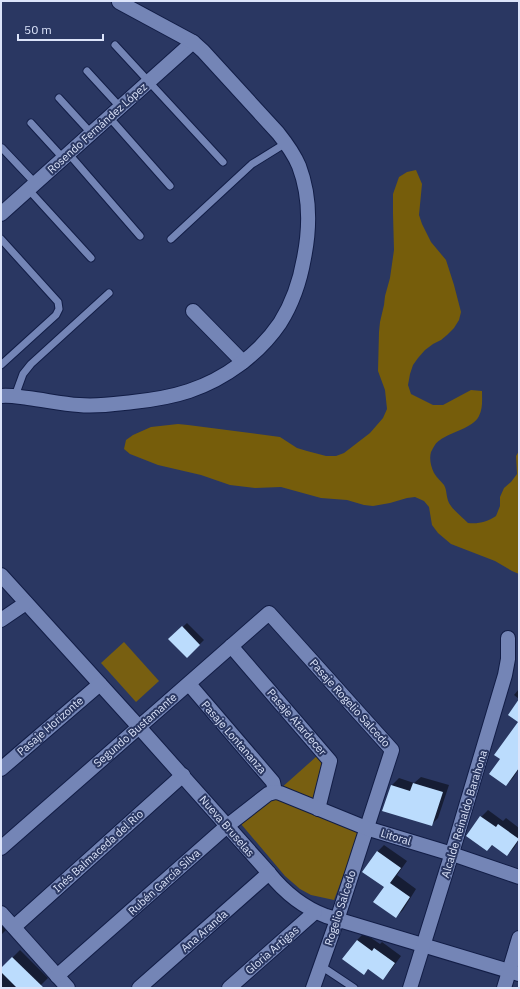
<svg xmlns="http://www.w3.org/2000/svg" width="520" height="989" viewBox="0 0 520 989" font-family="'IBM Plex Sans',sans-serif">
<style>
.green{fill:#785f11}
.forest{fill:#765d0b}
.shadow{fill:#0007}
.building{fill:#bbdcfd}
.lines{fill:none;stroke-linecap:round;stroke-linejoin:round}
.lane-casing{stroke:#121d46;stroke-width:9}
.street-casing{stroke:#121d46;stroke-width:16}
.lane{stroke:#7485b6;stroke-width:7}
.street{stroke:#7485b6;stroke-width:14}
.labels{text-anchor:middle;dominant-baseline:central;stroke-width:4;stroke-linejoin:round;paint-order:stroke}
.street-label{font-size:11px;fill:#dce4fa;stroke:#2a3762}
</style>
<rect width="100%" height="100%" fill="#2a3762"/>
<g class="green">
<polygon points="124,642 159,681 136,702 101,663"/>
<polygon points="317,756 324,765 310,812 360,831 334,900 311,895 300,889 285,876 241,824"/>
</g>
<path class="forest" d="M416,170l6,14 -3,31 3,9 9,18 15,18 8,25 7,27 -2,8 -5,8 -7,7 -6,5 -8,4 -8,6 -7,8 -5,7 -3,9 -2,11 3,9 22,11h10l28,-15 11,1c0,9 1,17 -3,25 -6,12 -28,16 -39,24 -4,2 -7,8 -9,12 -2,7 0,15 3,21 3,5 7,8 10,12 3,5 2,12 5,18 3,6 14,15 19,20 11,1 19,-1 28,-7l4,-10v-9l4,-9 7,-6 6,-8 -1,-18 3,-5v123l-7,-3 -17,-10 -44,-17 -13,-11 -6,-8 -3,-18 -5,-6 -9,-4 -8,1 -17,5 -17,3 -9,-1 -17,-5 -26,-2 -40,-11 -26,1 -25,-3 -29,-10 -43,-10 -28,-11 -6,-5 2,-9 7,-5 18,-8 27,-3 10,1 92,12 17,11 10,3 19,5h10l8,-3 26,-20 13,-15 4,-9 -2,-19 -7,-19 1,-39 1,-10 4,-17 1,-9 5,-18 4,-28 -1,-36v-20l6,-17 8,-5z"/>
<g class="shadow">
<polygon points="187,623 204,640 187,657 170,639"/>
<polygon points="519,689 519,699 514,695"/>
<polygon points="519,722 519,769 513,778 506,785 502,759"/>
<polygon points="421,777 449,785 438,818 431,825 392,785 399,778 414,783"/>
<polygon points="488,810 503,821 506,818 519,828 519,840 514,848 507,855 493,845 487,850 467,836 481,817"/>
<polygon points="384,845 407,861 397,875 416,889 403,910 396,917 377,852"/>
<polygon points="1,923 7,929 1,935"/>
<polygon points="364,933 380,944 382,942 401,956 390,971 383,978 369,968 364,974 344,959 357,940"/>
<polygon points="20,950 48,978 38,988 1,988 1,969"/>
</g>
<g class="building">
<polygon points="182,626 200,645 187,658 168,639"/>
<polygon points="519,699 519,768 506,786 489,774 500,759 494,755 518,722 508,715"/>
<polygon points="413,783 443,792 432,826 382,811 391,785 410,791"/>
<polygon points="480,816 496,827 498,824 519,839 507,856 492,845 487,851 466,836"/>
<polygon points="377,851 401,868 390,883 410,897 396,918 373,902 384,887 362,872"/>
<polygon points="357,940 372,951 374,948 395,963 383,980 368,969 364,975 342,959"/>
<polygon points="12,957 44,988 17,988 1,972 1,968"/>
</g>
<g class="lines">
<defs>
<g id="lane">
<polyline points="115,45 223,162"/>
<polyline points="87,71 120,107"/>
<polyline points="59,98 91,133"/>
<polyline points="109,117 170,186"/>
<polyline points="31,123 63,158"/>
<polyline points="2,148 35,183"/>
<polyline points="68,153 140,236"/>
<polyline points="28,189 91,258"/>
<polyline points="1,239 58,302 59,309 56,315 1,365"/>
<polyline points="171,239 252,164 286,143"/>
<polyline points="15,396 23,374 31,364 109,293"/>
<polyline points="321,966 354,988"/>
</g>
<g id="street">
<polyline points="1,214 193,42"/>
<polyline points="193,311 243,362"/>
<path d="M1,396c9,-1 18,1 27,2 17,2 34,6 51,7 18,2 36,-1 54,-3 19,-2 38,-5 56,-11 36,-12 70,-37 91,-68 12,-19 20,-42 24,-65 6,-30 6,-63 -5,-92 -5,-12 -13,-23 -21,-33l-75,-82 -10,-9 -74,-40"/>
<path d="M1,575l138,152 130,146c16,20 33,34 57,43l193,58"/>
<polyline points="1,620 26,603"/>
<polyline points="231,646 330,761 318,809"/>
<polyline points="189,684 273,782 275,792"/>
<polyline points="1,769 100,684"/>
<polyline points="1,848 269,613 392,750 337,920 313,988"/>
<polyline points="1,913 68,988"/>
<polyline points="14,927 183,775"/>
<polyline points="57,976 227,826 268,794 275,792 280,793 366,828 452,854 519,877"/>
<polyline points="139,988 269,873"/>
<polyline points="229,988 315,912"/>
<polyline points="410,988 455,843 505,675 508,659 508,638"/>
<polyline points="504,988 519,938"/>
</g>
</defs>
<use href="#lane" class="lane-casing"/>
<use href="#street" class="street-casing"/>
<use href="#lane" class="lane"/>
<use href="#street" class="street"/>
</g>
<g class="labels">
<g class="street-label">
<text transform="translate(97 128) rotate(-42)">Rosendo Fernández López</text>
<text transform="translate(350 703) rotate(48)">Pasaje Rogelio Salcedo</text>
<text transform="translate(297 722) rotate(49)">Pasaje Atardecer</text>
<text transform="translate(50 726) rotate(-41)">Pasaje Horizonte</text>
<text transform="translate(135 730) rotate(-41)">Segundo Bustamante</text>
<text transform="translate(234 737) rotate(49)">Pasaje Lontananza</text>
<text transform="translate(464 814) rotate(-73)">Alcalde Reinaldo Barahona</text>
<text transform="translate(227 826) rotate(49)">Nueva Bruselas</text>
<text transform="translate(396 837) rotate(17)">Litoral</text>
<text transform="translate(98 851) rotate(-42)">Inés Balmaceda del Rio</text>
<text transform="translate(164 882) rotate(-42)">Rubén García Silva</text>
<text transform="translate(340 908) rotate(-72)">Rogelio Salcedo</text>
<text transform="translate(204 931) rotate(-41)">Ana Aranda</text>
<text transform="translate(272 950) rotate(-41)">Gloria Artigas</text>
</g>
</g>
<rect width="520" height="989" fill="none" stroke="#dce4fa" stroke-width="4"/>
<path d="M18 34v6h85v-6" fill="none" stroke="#dce4fa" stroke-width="2"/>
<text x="24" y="34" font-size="12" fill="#dce4fa" stroke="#2a3762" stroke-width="3" paint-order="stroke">50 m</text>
</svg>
